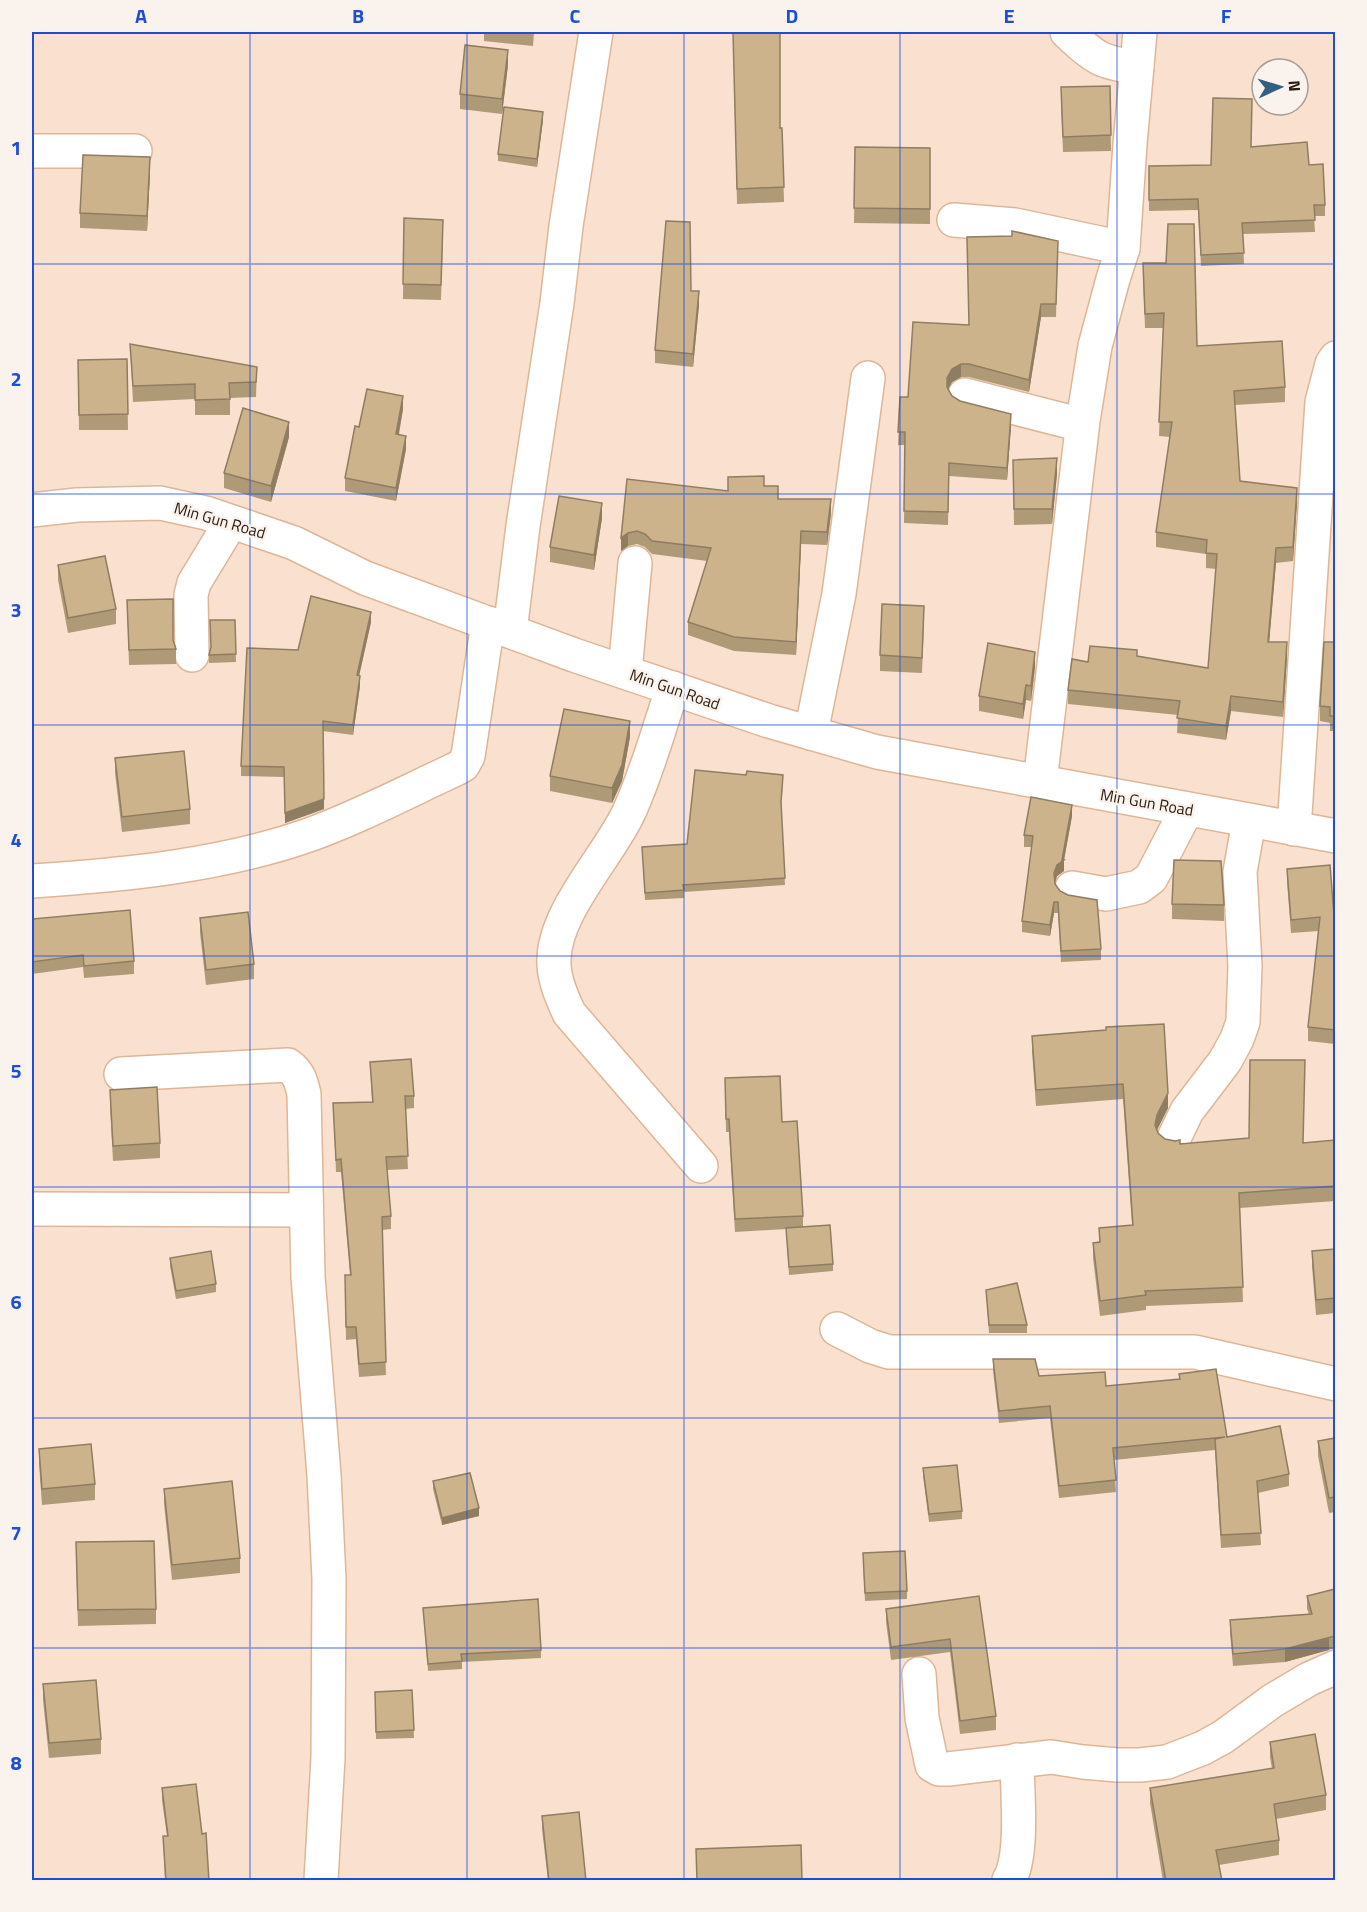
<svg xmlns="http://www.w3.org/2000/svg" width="1367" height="1912" viewBox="0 0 1367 1912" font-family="'Titillium Web',sans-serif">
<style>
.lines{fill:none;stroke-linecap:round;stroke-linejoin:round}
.minor-casing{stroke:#ddb698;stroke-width:36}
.tertiary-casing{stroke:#ddb698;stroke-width:36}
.minor{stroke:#fff;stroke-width:33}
.tertiary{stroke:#fff;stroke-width:33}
.wall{fill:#af9a78}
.shaded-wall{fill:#8f7d62}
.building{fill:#ccb38c;stroke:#8f7d62;stroke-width:1.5}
.grid{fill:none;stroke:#1d4ed8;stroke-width:1.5;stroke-opacity:0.55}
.labels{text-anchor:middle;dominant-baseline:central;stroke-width:5;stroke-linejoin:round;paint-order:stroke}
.street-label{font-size:16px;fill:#2a1c10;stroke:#faf2ec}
.neatline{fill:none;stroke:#1d4ed8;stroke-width:2}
.grid-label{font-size:20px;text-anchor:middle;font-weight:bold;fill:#1d4ed8}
</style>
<rect width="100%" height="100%" fill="#fae1cf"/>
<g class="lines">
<defs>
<g id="minor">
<path d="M1067,32c27,25 33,31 70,35"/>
<polyline points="32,151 135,151"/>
<polyline points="954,220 1015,225 1123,248"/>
<polyline points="965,395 1082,425"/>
<polyline points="510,631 523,526 557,303 566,226 596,32"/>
<polyline points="192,655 191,595 194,583 231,522"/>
<polyline points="625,672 635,563"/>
<path d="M673,688c-15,42 -26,86 -45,126 -21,44 -77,101 -74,151 1,17 8,32 15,48l132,153"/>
<polyline points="811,733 839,594 868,378"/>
<polyline points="1040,782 1083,421 1095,346 1113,279 1123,248 1130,144 1140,32"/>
<polyline points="1294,829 1322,402 1332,364 1336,358"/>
<path d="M32,881c91,-6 187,-15 274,-45 51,-18 100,-44 150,-67l7,-4 5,-9 20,-133"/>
<polyline points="1072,888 1106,894 1139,887 1151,878 1187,809"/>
<path d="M121,1074l167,-9c11,8 13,16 16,29l4,183 16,198 5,104 -1,179 -7,122"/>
<polyline points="1174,1138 1187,1111 1225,1061 1237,1039 1243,1022 1245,966 1240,872 1249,821"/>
<polyline points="32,1209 306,1210"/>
<polyline points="837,1329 870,1346 889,1352 1195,1352 1336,1384"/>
<polyline points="919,1674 922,1718 932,1765 939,1769 948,1769 1051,1757 1083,1762 1118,1765 1140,1765 1167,1762 1203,1748 1223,1737 1272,1701 1309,1679 1336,1667"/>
<path d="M1009,1880c15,-24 8,-90 8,-120"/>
</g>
<polyline id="tertiary" points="32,510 77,505 160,503 206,513 294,543 365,578 574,655 769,721 877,752 1336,836"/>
</defs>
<use href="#minor" class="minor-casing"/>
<use href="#tertiary" class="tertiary-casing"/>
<use href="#minor" class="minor"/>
<use href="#tertiary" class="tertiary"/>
</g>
<g class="wall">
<polygon points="484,32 534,32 533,46 484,41"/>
<polygon points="733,32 780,128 782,128 784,202 737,204"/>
<polygon points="508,65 502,114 460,109 460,94"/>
<polygon points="1110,86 1111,151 1063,152 1061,102"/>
<polygon points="543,120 537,167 498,161 498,154"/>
<polygon points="855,147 930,148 930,224 854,223"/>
<polygon points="1251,147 1309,165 1325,205 1325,216 1314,216 1315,232 1243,234 1244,264 1201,266 1198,210 1149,211 1149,166 1211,165"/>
<polygon points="150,173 147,231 80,228 80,213"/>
<polygon points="404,218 443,235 441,300 403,299"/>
<polygon points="1058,241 1056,317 1041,317 1029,392 969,377 961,377 952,382 948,389 952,396 960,401 1011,426 1007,480 949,476 948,525 904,523 905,445 898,445 900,397 908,397 969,325"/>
<polygon points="1143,278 1197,346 1285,387 1285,402 1235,405 1240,481 1297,502 1293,561 1276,563 1269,642 1287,657 1283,717 1231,711 1226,740 1177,733 1178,715 1068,704 1068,690 1088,662 1137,656 1208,668 1216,569 1206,568 1206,554 1156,547 1156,532 1170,437 1159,436 1163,328 1145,328"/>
<polygon points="699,305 693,367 655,363 655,350"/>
<polygon points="130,344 257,367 256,397 230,398 230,415 195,415 195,399 133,402"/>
<polygon points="127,359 128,430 79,430 78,360"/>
<polygon points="403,409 399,435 406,449 396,501 345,491 345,478 359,427"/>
<polygon points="289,437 271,502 224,488 224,473"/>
<polygon points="1013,460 1057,474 1052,524 1014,525"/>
<polygon points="627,479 728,491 764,486 778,499 831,513 827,545 801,544 796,655 734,651 688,635 688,622 707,561 652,554 645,547 637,544 628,546 621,551"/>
<polygon points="602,518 594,570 550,562 550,547"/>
<polygon points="58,565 116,609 116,624 68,633 58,580"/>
<polygon points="127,600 173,640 176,649 176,664 129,665"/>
<polygon points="235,620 236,662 209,663 209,655"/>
<polygon points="924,621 922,673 880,671 880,655"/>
<polygon points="371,622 359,676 360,686 353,735 323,731 324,809 285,823 284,777 241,776 241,766 298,650"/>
<polygon points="1335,642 1335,731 1330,731 1330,723 1320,721 1320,706"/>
<polygon points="1035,667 1031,701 1026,700 1023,719 979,711 979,696"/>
<polygon points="630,737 622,781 612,803 550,791 550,776"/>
<polygon points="115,758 190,809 190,824 122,832 115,773"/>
<polygon points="783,783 781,807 785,885 684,892 684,898 645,900 642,847 687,844"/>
<polygon points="1072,816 1064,860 1064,871 1057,876 1055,884 1101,949 1101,960 1061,962 1058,913 1054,913 1050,936 1022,932 1022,921 1032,847 1024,847 1024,835"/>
<polygon points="1287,869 1334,915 1335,915 1335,1044 1308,1041 1308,1027 1319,931 1291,933 1287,882"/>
<polygon points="1172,904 1224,905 1224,921 1172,919"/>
<polygon points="32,910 33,919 134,961 134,974 84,978 83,967 32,974"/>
<polygon points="200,918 254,964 254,979 206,985 200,933"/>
<polygon points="1032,1036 1168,1108 1157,1130 1158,1133 1165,1139 1180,1144 1303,1143 1335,1140 1335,1201 1240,1208 1243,1302 1146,1306 1146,1310 1100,1316 1093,1258 1093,1243 1099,1242 1099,1228 1132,1225 1123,1099 1036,1106 1032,1051"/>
<polygon points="370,1062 414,1096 414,1108 405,1109 408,1169 387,1170 391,1216 391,1229 382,1230 386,1375 359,1377 356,1339 346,1340 345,1275 350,1275 341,1172 336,1172 333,1103 372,1102"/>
<polygon points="725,1078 782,1122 803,1216 803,1227 833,1264 833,1271 789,1275 786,1229 735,1232 729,1132 726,1132"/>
<polygon points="110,1090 160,1143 160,1158 113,1161 110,1105"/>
<polygon points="1335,1249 1335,1313 1316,1315 1312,1266 1312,1251"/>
<polygon points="170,1258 216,1284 216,1292 176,1299 170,1266"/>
<polygon points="986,1290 1027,1325 1027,1333 989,1333"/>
<polygon points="993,1359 1039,1376 1106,1386 1179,1379 1179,1374 1227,1437 1289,1474 1289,1486 1258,1493 1261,1545 1221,1548 1215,1450 1114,1460 1116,1492 1059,1498 1050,1418 999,1423 993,1371"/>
<polygon points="1335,1438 1335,1512 1329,1513 1318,1456 1318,1441"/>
<polygon points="39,1449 95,1484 95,1500 42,1505 39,1464"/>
<polygon points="923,1468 962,1511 962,1519 929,1522 923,1476"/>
<polygon points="433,1481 479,1516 442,1525 433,1489"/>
<polygon points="164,1489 240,1558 240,1573 172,1580 164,1504"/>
<polygon points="76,1557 156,1609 156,1624 78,1626"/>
<polygon points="863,1561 907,1591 907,1599 865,1601"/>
<polygon points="1335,1589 1335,1648 1285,1662 1233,1666 1230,1632 1230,1620 1309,1614 1307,1609 1307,1596"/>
<polygon points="979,1596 996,1716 996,1730 960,1734 950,1652 891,1660 886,1622 886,1609"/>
<polygon points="423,1608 541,1650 541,1658 462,1662 462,1669 428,1671"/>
<polygon points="43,1684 101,1739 101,1754 49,1758 43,1700"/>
<polygon points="412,1690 414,1738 376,1739 375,1692"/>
<polygon points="1270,1742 1326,1795 1326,1810 1276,1819 1279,1840 1279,1855 1219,1865 1222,1881 1163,1881 1150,1803 1150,1788 1272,1769 1270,1757"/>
<polygon points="162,1788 202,1834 209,1881 165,1881 163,1836 167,1836 162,1801"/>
<polygon points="542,1816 586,1881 548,1881 542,1829"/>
</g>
<g class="shaded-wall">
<polygon points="508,50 508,65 502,114 502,99"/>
<polygon points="543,112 543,120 537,167 537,159"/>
<polygon points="150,157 150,173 147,231 147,216"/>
<polygon points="699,291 699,305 693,367 693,354"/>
<polygon points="1041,304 1041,317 1029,392 1029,380"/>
<polygon points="961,364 961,377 952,382 947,391 947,378 952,369"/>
<polygon points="403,396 403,409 396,447 396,434"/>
<polygon points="1011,414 1011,426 1007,480 1007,468"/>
<polygon points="289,422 289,437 271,502 271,486"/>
<polygon points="406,436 406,449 396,501 396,488"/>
<polygon points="1057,458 1057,474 1052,524 1052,509"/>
<polygon points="1297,488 1297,502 1293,561 1293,547"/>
<polygon points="831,499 831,513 827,545 827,532"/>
<polygon points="602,503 602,518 594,570 594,555"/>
<polygon points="801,531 801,544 796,655 796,642"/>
<polygon points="628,533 628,546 621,551 621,538"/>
<polygon points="1276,548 1276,563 1268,656 1268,642"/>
<polygon points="371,612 371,622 357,685 357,675"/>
<polygon points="1287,642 1287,657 1283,717 1283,702"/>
<polygon points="1035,652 1035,667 1031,701 1031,686"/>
<polygon points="360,676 360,686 353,735 353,725"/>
<polygon points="1026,685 1026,700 1023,719 1023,704"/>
<polygon points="1231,696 1231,711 1226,740 1226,726"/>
<polygon points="630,721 630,737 622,781 612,803 612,788"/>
<polygon points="324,799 324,809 285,823 285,813"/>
<polygon points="1072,805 1072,816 1064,860 1064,871 1057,876 1054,884 1054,873"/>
<polygon points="1054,902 1054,913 1050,936 1050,925"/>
<polygon points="1168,1093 1168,1108 1157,1130 1155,1125 1157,1115"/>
<polygon points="479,1508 479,1516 442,1525 442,1518"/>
<polygon points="1329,1637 1329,1650 1285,1662 1285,1649"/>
</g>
<g class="building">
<polygon points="733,32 780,32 780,128 782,128 784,187 737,189"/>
<polygon points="465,45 508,50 502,99 460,94"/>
<polygon points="1110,86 1111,135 1063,137 1061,87"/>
<polygon points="1213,98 1252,99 1251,147 1307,142 1309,165 1323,164 1325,205 1314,205 1315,220 1242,223 1244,253 1201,255 1198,199 1149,200 1149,166 1211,165"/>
<polygon points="504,107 543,112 537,159 498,154"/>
<polygon points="855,147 930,148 930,209 854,208"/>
<polygon points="83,155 150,157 147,216 80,213"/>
<polygon points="404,218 443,220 441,285 403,284"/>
<polygon points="666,221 690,222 691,291 699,291 693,354 655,350"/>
<polygon points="1168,224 1194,224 1197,346 1282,341 1285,387 1234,391 1240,481 1297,488 1293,547 1276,548 1268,642 1287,642 1283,702 1231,696 1226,726 1177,718 1180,701 1068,690 1072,659 1088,662 1090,646 1137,650 1137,656 1208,668 1217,554 1206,553 1207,540 1156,532 1172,422 1159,422 1164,313 1145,314 1143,263 1166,263"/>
<polygon points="1012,231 1058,241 1056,304 1041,304 1029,380 969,364 961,364 952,369 947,378 947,387 952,396 960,401 1011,414 1007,468 949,463 948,512 904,511 905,432 898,432 900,397 908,397 913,322 969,325 967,237 1012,236"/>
<polygon points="130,344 257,367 256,382 229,383 230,399 195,400 195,384 133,386"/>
<polygon points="127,359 128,414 79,415 78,360"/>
<polygon points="367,389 403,396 396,434 406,436 396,488 345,478 355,426 359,427"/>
<polygon points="243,408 289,422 271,486 224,473"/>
<polygon points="1057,458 1052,509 1014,509 1013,460"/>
<polygon points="764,476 764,486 778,486 778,499 831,499 827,532 801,531 796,642 734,637 688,622 711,548 652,541 645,534 637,531 628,533 621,538 627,479 728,491 728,477"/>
<polygon points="559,496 602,503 594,555 550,547"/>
<polygon points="105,556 116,609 68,618 58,565"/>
<polygon points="311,596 371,612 357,675 360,676 353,725 323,721 324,799 285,813 284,767 241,766 247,648 298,650"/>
<polygon points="173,599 173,640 176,649 129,650 127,600"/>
<polygon points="882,604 924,606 922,658 880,655"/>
<polygon points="210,620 235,620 236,654 209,655 211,647"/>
<polygon points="1324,642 1335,642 1335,716 1330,716 1330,707 1320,706"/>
<polygon points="988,643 1035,652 1031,686 1026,685 1023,704 979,696"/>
<polygon points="564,709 630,721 622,765 612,788 550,776"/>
<polygon points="184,751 190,809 122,817 115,758"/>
<polygon points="695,770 746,775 747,771 783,775 781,802 785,878 683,885 684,890 645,893 642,847 687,844"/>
<polygon points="1031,797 1072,805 1062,860 1064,860 1057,865 1054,873 1055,884 1060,891 1068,895 1097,900 1101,949 1061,951 1058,902 1054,902 1050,925 1022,921 1033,836 1024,835"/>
<polygon points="1174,860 1221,861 1224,905 1172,904"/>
<polygon points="1330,865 1334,915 1335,915 1335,1030 1308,1027 1320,917 1291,920 1287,869"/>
<polygon points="32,910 33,919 130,910 134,961 84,966 83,955 32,962"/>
<polygon points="248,912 254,964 206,970 200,918"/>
<polygon points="1164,1024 1168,1093 1157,1115 1155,1125 1158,1133 1165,1139 1175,1141 1180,1140 1180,1144 1249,1138 1250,1060 1305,1060 1303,1143 1335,1140 1335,1186 1239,1193 1243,1287 1145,1291 1146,1295 1100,1301 1093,1243 1100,1242 1099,1228 1133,1225 1123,1084 1036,1090 1032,1036 1106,1030 1106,1027"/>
<polygon points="411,1059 414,1096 405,1096 408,1156 386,1157 391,1216 382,1217 386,1362 359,1364 356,1327 346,1327 345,1275 351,1275 341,1159 336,1160 333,1103 373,1102 370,1062"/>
<polygon points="780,1076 782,1122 797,1121 803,1216 735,1219 729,1119 726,1119 725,1078"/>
<polygon points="157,1087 160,1143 113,1146 110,1090"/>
<polygon points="830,1225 833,1264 789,1267 786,1228"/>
<polygon points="1335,1249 1335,1298 1316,1300 1312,1251"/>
<polygon points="211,1251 216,1284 176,1291 170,1258"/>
<polygon points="1017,1283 1027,1325 989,1325 986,1290"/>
<polygon points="993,1359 1035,1359 1039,1376 1105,1372 1106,1386 1180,1379 1179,1374 1216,1369 1227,1437 1280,1426 1289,1474 1257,1481 1261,1533 1221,1535 1215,1439 1225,1437 1113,1448 1116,1480 1059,1486 1050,1406 999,1411"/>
<polygon points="1335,1438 1335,1497 1329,1498 1318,1441"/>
<polygon points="91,1444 95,1484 42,1489 39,1449"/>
<polygon points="957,1465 962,1511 929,1514 923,1468"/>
<polygon points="470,1473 479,1508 442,1518 433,1481"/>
<polygon points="232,1481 240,1558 172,1565 164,1489"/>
<polygon points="154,1541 156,1609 78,1610 76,1542"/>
<polygon points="905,1551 907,1591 865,1593 863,1553"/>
<polygon points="1335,1589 1335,1636 1285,1649 1233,1654 1230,1620 1312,1614 1307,1596"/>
<polygon points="979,1596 996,1716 960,1721 950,1639 891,1647 886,1609"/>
<polygon points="538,1599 541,1650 461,1654 462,1661 428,1664 423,1608"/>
<polygon points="96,1680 101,1739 49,1743 43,1684"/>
<polygon points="412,1690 414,1730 376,1732 375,1692"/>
<polygon points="1315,1734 1326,1795 1274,1804 1279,1840 1216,1850 1222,1881 1166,1881 1150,1788 1274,1768 1270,1742"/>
<polygon points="196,1784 202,1834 206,1833 209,1881 166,1881 163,1836 168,1836 162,1788"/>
<polygon points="579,1812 586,1881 549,1881 542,1816"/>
<polygon points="801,1845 802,1881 697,1881 696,1849"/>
</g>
<path class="grid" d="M250,32v1848M467,32v1848M684,32v1848M900,32v1848M1117,32v1848M32,264h1304M32,494h1304M32,725h1304M32,956h1304M32,1187h1304M32,1418h1304M32,1648h1304"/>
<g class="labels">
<g class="street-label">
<text transform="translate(220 520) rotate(16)">Min Gun Road</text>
<text transform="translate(675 689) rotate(19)">Min Gun Road</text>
<text transform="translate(1147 802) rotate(10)">Min Gun Road</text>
</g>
</g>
<rect width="1367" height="1912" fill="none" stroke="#faf2ec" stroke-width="66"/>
<g transform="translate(1280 87) rotate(86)"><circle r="28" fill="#faf2ec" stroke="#a79c94" stroke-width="1.5"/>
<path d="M0-4.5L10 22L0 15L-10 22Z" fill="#316180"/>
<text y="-9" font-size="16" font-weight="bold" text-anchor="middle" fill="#2a1c10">N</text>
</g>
<rect x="33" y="33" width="1301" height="1846" class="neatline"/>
<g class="grid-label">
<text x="141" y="23">A</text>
<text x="358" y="23">B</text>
<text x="575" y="23">C</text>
<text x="792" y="23">D</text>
<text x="1009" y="23">E</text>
<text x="1226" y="23">F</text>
<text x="16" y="155">1</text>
<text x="16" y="386">2</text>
<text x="16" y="617">3</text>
<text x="16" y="847">4</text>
<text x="16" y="1078">5</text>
<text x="16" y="1309">6</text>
<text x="16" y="1540">7</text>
<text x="16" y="1770">8</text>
</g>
</svg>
